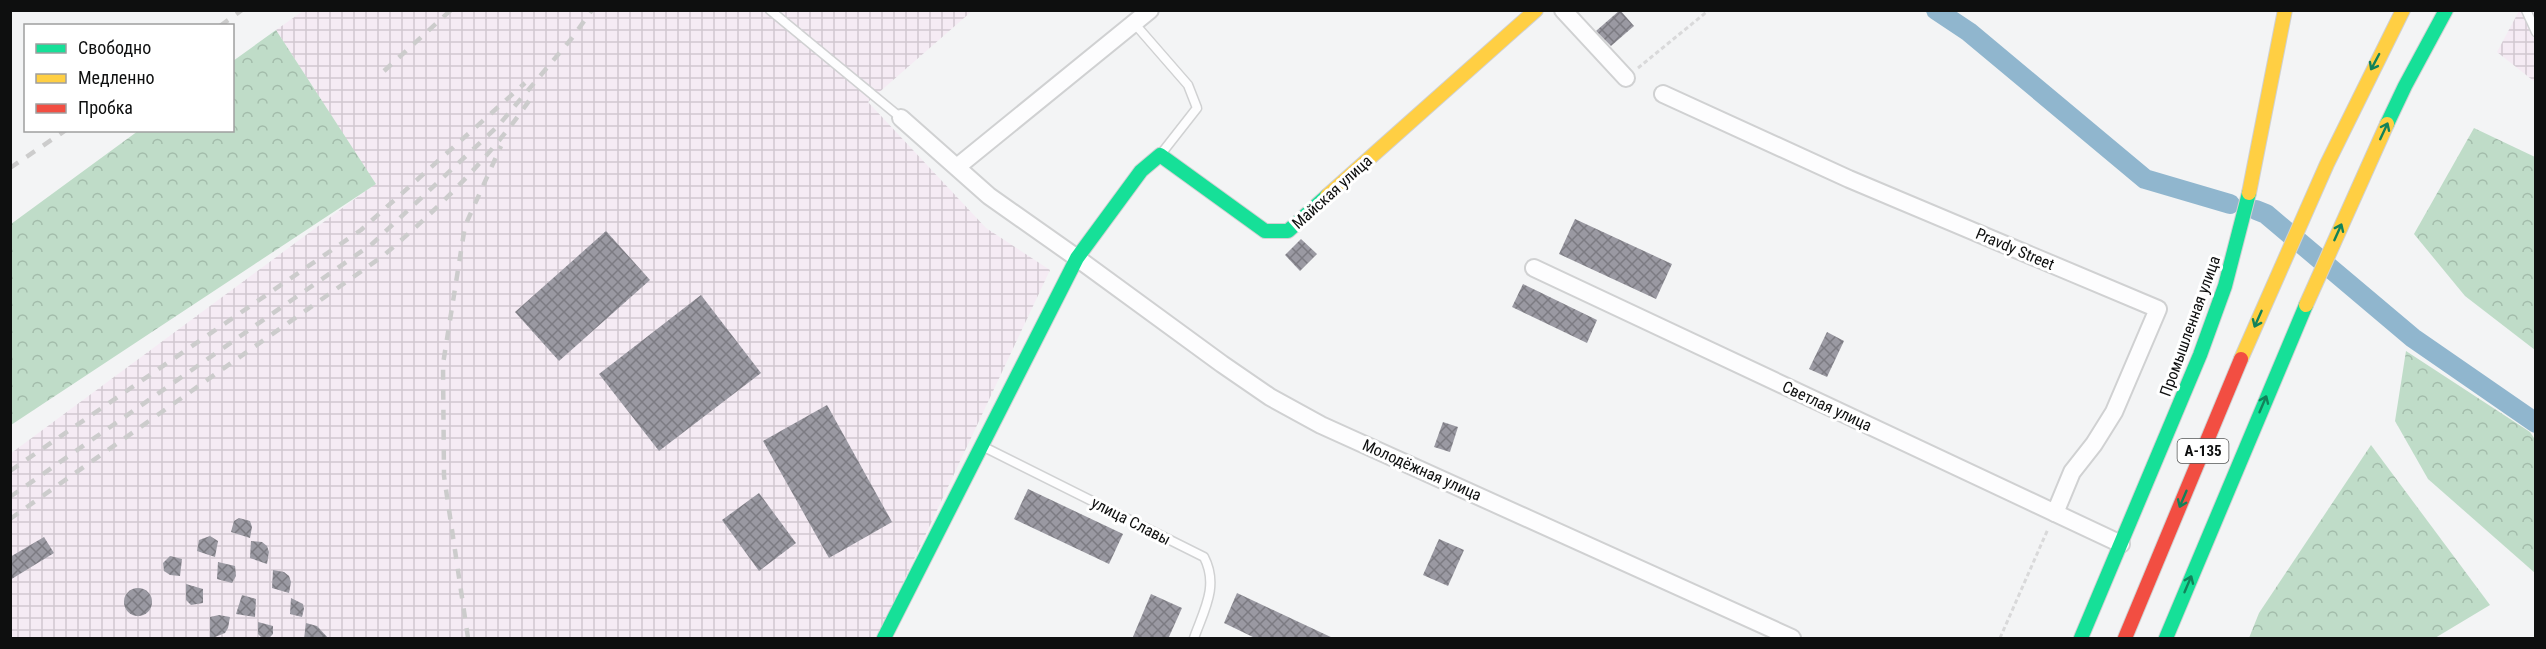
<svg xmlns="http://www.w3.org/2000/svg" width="2546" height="649" viewBox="0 0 2546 649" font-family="'Roboto Condensed',sans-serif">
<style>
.industrial{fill:url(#industrial-grid)}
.forest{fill:url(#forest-crowns)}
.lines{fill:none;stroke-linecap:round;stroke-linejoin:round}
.canal{stroke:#90b6ce;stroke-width:20}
.building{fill:url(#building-cross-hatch)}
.lane-casing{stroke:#d0d1d2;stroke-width:11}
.street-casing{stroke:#d0d1d2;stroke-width:20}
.fast-casing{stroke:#d0d1d2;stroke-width:16}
.slow-casing{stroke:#d0d1d2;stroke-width:16}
.jam-casing{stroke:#d0d1d2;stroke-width:16}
.path{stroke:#d9d9da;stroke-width:3;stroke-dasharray:4.5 3;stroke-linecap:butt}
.lane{stroke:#fdfdfe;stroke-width:8}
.street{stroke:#fdfdfe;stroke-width:16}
.fast{stroke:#16e098;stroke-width:14}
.slow{stroke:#ffcf43;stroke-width:14}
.jam{stroke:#f24e42;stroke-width:14}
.rail{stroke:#ccc;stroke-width:4.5;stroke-dasharray:10 10;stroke-linecap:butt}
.oneway{stroke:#12825a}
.labels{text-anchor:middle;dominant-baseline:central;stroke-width:6;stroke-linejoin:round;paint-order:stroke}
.shield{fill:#fff;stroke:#565757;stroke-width:1.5}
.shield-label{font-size:15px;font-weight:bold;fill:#0e0f0f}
.street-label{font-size:16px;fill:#0e0f0f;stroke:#fff}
</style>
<defs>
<pattern id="industrial-grid" width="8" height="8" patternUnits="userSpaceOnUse" patternTransform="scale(1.5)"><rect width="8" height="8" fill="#f5ebf4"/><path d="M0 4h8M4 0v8" fill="none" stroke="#d1c8d0"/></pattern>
<pattern id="forest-crowns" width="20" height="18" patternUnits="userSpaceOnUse" patternTransform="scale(1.5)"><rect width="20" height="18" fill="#bfdcc8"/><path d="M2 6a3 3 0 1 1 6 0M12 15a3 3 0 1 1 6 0" fill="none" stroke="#a3bcab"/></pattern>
<pattern id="building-cross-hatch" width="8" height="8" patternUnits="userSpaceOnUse" patternTransform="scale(1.5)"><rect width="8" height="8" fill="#9a99a2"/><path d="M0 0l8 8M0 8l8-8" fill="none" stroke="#7c7b82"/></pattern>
</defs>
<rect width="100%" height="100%" fill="#f3f4f5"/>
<g class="industrial">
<polygon points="303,11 972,11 868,102 986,228 1050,270 877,638 11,638 10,454 375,184 276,30"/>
<polygon points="2519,11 2535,11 2535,82 2497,52"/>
</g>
<g class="forest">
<polygon points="276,30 376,184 11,425 11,224 138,131 232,130 233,61"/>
<polygon points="2474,128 2535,157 2535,350 2465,296 2414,234"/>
<polygon points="2406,351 2530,432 2536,441 2535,573 2428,479 2395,421"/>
<polygon points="2371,445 2490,605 2435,638 2249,638 2259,613"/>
</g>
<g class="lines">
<g class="canal">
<polyline points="1936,10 1969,32 2145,179 2230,204"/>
<polyline points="2256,210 2266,214 2413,338 2536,423"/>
</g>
</g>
<g class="building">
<polygon points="1620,10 1634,26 1611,46 1596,31"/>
<polygon points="1575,219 1672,264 1656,299 1559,254"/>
<polygon points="606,231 650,280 559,361 515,312"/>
<polygon points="1301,239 1317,254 1300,271 1285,255"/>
<polygon points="1523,284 1597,320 1587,343 1512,307"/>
<polygon points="701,295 761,373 659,451 599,374"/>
<polygon points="1827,332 1844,341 1827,377 1809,369"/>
<polygon points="827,405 892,522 829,558 763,441"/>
<polygon points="1443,422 1458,427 1450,452 1434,447"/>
<polygon points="1028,489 1123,534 1109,564 1014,519"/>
<polygon points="759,493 796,543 759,571 722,520"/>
<polygon points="239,518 250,521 252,527 250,538 231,532 234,521"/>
<polygon points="210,536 218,541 215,557 197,551 199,540"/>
<polygon points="44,537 54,553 10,580 10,557"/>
<polygon points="1439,539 1464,550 1448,586 1423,575"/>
<polygon points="251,541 262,542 267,546 269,552 267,564 250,558"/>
<polygon points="170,556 182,559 180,576 170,575 164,571 163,563"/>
<polygon points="218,562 235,566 236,576 232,583 217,579"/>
<polygon points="273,570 284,572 289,576 291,582 289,593 272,588"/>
<polygon points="186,584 203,589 203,603 191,605 186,600"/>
<circle cx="138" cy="602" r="14"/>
<polygon points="1237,593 1335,639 1257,639 1224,623"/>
<polygon points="1151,594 1182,608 1168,639 1132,639"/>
<polygon points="242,595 256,599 255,617 236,614"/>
<polygon points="291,598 303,604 304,609 302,617 290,614"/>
<polygon points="219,615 230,617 228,628 225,633 210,639 210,617"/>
<polygon points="258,622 273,626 273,634 270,637 263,639 258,634"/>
<polygon points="306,623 317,626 329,639 304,639"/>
</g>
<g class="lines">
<defs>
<g id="lane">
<polyline points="770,10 901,118"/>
<polyline points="2526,10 2536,32"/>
<polyline points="1134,23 1188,85 1197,108 1161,154"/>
<path d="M982,446l222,111c15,29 0,53 -10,81"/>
</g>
<g id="street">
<polyline points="1563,10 1626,78"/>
<polyline points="1663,94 1849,179 2158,309 2114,412 2094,444 2072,472 2055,513"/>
<polyline points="901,118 989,196 1077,258 1222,364 1270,397 1321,425 1792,638"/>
<polyline points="957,167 1150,10"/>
<polyline points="1534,268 2121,544"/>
</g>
<g id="fast">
<polyline points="2387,124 2405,86 2446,10"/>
<polyline points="884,638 1077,258 1141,171 1160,155 1265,231 1288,231 1327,196"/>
<polyline points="2081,638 2200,355 2225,286 2249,193"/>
<polyline points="2166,638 2306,305"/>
</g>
<g id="slow">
<polyline points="2249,193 2285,10"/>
<polyline points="1327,196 1536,10"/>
<polyline points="2306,305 2387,124"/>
<polyline points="2241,359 2327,164 2403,10"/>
</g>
<polyline id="jam" points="2125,638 2241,359"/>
</defs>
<use href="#lane" class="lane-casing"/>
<use href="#street" class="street-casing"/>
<use href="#fast" class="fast-casing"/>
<use href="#slow" class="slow-casing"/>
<use href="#jam" class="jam-casing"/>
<g class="path">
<polyline points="1638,68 1709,10"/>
<polyline points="2000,638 2048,529"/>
</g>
<use href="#lane" class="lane"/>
<use href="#street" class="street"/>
<use href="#fast" class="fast"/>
<use href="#slow" class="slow"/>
<use href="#jam" class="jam"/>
<g class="rail">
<polyline points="220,26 242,10"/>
<polyline points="384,71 451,10"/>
<polyline points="10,168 66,130"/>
<polyline points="10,471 361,230 525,83"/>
<polyline points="10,497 372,244 498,126 572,38 592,10"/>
<path d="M10,519l373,-263c56,-48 109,-100 150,-161"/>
<polyline points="468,638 444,476 443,364 465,226 501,146"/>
</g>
</g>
<defs><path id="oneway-shaft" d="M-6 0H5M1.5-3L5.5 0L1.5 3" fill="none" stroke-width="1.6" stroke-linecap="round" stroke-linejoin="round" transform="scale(1.5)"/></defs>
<g class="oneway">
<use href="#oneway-shaft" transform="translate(2375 62) rotate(118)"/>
<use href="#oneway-shaft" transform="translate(2384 131) rotate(-65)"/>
<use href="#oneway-shaft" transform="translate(2338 232) rotate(-66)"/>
<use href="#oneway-shaft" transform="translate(2258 319) rotate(114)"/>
<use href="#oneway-shaft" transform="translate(2263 404) rotate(-67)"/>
<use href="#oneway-shaft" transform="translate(2183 499) rotate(113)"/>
<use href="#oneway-shaft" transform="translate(2188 584) rotate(-67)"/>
</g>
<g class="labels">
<rect class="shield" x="2177.5" y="439" width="51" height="24" rx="4.5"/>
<g class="shield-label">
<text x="2203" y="451">А-135</text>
</g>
<g class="street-label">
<text transform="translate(1332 192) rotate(-42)">Майская улица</text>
<text transform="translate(2015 249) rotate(23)">Pravdy Street</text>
<text transform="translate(2190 326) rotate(-70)">Промышленная улица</text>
<text transform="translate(1827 406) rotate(25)">Светлая улица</text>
<text transform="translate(1422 470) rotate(24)">Молодёжная улица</text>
<text transform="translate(1131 521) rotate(27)">улица Славы</text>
</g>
</g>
<rect width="2546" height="649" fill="none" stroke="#0e0f0f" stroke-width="24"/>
<rect x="24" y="24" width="210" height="108" fill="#ffffff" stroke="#9f9f9f" stroke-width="1.5"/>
<rect x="36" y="44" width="30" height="9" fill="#16e098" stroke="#9f9f9f" stroke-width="1.5"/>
<text x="78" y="54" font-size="18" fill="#0e0f0f">Свободно</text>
<rect x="36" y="74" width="30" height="9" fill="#ffcf43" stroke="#9f9f9f" stroke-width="1.5"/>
<text x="78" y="84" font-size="18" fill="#0e0f0f">Медленно</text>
<rect x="36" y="104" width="30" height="9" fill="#f24e42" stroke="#9f9f9f" stroke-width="1.5"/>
<text x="78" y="114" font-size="18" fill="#0e0f0f">Пробка</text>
</svg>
